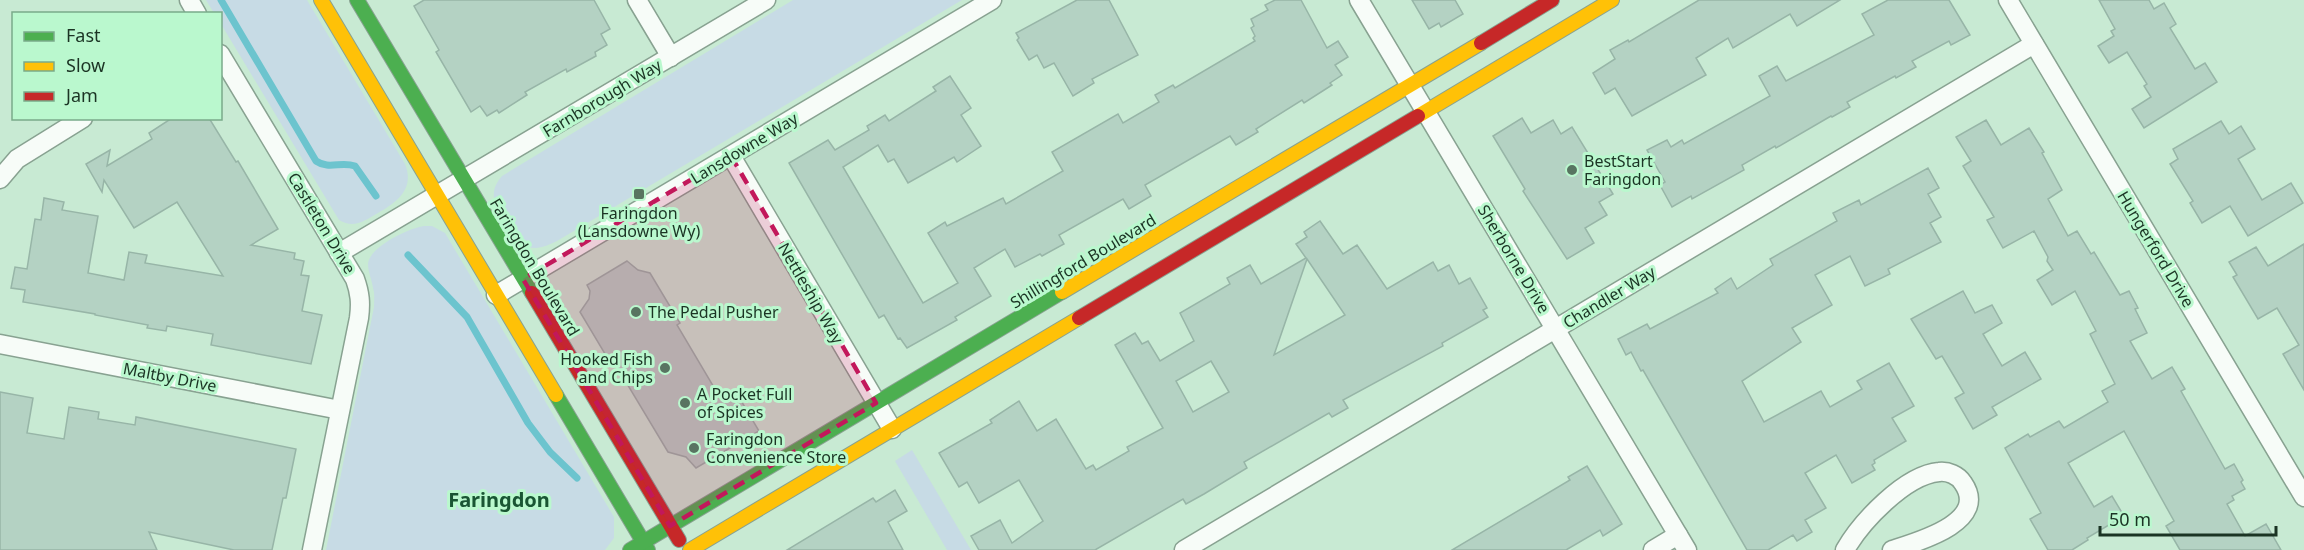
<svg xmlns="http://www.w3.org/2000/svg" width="2304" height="550" viewBox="0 0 2304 550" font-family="'Noto Sans',sans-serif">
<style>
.green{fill:#c7dbe5}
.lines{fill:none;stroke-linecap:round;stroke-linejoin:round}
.stream{stroke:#6cc4ce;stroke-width:7}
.building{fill:#b4d2c3;stroke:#97b5a7;stroke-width:1.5;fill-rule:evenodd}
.street-casing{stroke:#88a291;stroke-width:21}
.fast-casing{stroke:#88a291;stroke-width:16}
.slow-casing{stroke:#88a291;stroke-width:16}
.jam-casing{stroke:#88a291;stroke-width:16}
.street{stroke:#f7fcf8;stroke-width:18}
.fast{stroke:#4caf50;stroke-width:14}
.slow{stroke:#ffc107;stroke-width:14}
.jam{stroke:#c62828;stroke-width:14}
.marked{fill:#c2185b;fill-opacity:0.2;stroke:#c2185b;stroke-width:4.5;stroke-dasharray:12 8;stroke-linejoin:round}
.poi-dot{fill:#587461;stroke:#baf8ce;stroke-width:2}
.labels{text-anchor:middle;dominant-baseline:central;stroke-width:6;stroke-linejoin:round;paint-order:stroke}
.street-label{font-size:16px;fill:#1b3424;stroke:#baf8ce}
.poi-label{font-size:16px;fill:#1b3424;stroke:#baf8ce;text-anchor:start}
.quarter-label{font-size:20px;font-weight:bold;fill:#195533;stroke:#baf8ce}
</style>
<rect width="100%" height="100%" fill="#c8ead3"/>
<g class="green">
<path d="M206,0h101l98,164c10,25 -8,38 -27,49 -14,8 -24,16 -39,7l-118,-196 -1,-10 -6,-1z"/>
<path d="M793,0h169l-405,241c-9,4 -18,9 -28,6 -14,-4 -35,-35 -35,-49 -1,-9 2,-15 8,-22z"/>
<path d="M424,226h8l13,7 169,284v21l-9,12h-279l48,-243c0,-7 1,-13 -1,-19 -1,-8 -5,-16 -5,-24 1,-17 41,-36 56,-38z"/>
<polygon points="912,450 971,550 947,550 895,461"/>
</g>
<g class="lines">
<g class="stream">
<path d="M221,0l95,161c13,9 25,0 39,5l21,30"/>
<polyline points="408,255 467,317 528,423 550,452 577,478"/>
</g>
</g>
<g class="building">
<polygon points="424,0 594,0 610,29 601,34 607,45 595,52 596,56 567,72 566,69 525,92 527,95 499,113 497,110 487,116 480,106 471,112 436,52 439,50 414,6"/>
<polygon points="1077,0 1109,0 1138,55 1092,79 1094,83 1073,96 1054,63 1044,68 1037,55 1029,60 1017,40 1019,38 1016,33"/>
<polygon points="1275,0 1301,0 1327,48 1338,41 1348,57 1335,65 1342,75 1330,83 1332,85 1304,103 1302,100 1256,129 1258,132 1236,145 1230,136 1145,185 1151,196 1129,209 1123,199 1059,235 1064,244 1042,256 1040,254 1015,267 1005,249 974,268 991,296 955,317 957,320 907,348 900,338 898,339 884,315 879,318 789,163 828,140 835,150 869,130 867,126 885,115 889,121 936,91 933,87 950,76 971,108 961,115 981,146 957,162 954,157 908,183 894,159 888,162 878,145 843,167 923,303 958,283 928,233 945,222 947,226 1003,198 1006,204 1063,171 1052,152 1118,114 1123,123 1159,102 1155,95 1173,85 1175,88 1255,41 1253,38 1255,36 1251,28 1254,26 1251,19 1268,10 1265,5"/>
<polygon points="1412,0 1455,0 1463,14 1441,27 1439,23 1429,29"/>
<polygon points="1699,0 1840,0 1797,26 1790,14 1733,48 1728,38 1696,58 1706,75 1632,116 1615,88 1605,94 1593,73 1615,59 1610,50 1628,40 1629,42"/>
<polygon points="1888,0 1949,0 1970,35 1951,45 1949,41 1912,61 1916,67 1896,78 1895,76 1847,102 1850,107 1832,117 1831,116 1776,148 1775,146 1742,165 1744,170 1692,199 1691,196 1672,207 1660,185 1665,182 1647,150 1667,140 1671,147 1682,140 1684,144 1770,96 1759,76 1777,66 1786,81 1874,35 1862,14"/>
<polygon points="2099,0 2149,0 2154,9 2164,3 2176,24 2170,28 2195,69 2205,63 2217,82 2144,128 2132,109 2151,97 2144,86 2147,84 2127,52 2109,63 2098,46 2114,36 2111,31 2115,29"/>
<polygon points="172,118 209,118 236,162 238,161 278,229 251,245 295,253 294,259 304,261 301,275 309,276 302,311 322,315 311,364 211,345 213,334 167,326 166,331 147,328 148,325 95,315 95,314 23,302 25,290 11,288 15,267 27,269 35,219 41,220 44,198 64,202 62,210 98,216 88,273 124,280 129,252 147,255 145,263 223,276 177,202 134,228 104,180 102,192 86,164 110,150 107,166 152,139 149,133"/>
<polygon points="1522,118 1531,133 1553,120 1561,134 1572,127 1613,194 1599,202 1607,215 1585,228 1594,243 1567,259 1523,191 1525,189 1493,136"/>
<polygon points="1986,120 2001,145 2029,128 2044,152 2042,153 2062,190 2048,199 2068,236 2077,231 2091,254 2094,252 2120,295 2129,291 2138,308 2135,309 2147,333 2130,341 2152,379 2172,367 2185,389 2181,391 2225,469 2234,464 2243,480 2241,482 2245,489 2232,496 2234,500 2227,504 2245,536 2266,524 2281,550 2180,550 2166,526 2174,521 2124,431 2068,463 2094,507 2112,496 2124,516 2087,538 2088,540 2072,550 2048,550 2030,519 2041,513 2005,448 2028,434 2030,437 2059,421 2064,428 2108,402 2102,391 2115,384 2090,334 2096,331 2075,291 2052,305 2037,280 2053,270 2047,261 2048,257 2034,231 2003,248 1987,220 1994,217 1963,166 1971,161 1956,137"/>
<polygon points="2221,121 2229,134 2241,126 2255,149 2238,159 2262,200 2291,183 2303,203 2248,236 2230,206 2202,223 2190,203 2193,201 2170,164 2178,159 2173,149"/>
<polygon points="1928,168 1939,188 1928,194 1941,217 1930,223 1941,242 1888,269 1890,274 1865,286 1850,256 1815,275 1832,305 1792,328 1801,342 1742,381 1764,422 1821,391 1830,407 1862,389 1857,381 1889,363 1914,406 1892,418 1906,441 1874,460 1875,463 1872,465 1875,470 1852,483 1836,455 1805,473 1826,508 1805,520 1812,532 1797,541 1793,535 1768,550 1747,550 1643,370 1641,371 1631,352 1626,355 1618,339 1647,324 1650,329 1718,293 1715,289 1731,278 1737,289 1773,265 1770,259 1837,221 1833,213 1859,200 1861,205"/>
<path d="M1320,221l23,33 14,-9 30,44 46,-27 5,9 11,-6 10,19 11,-6 17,30 -4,2 5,7 -46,26 1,3 -100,54 5,8 -16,9 -3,-4 -85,49 3,6 -43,26 -18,10 -3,-5 -88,51h-116l-8,-14 29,-16 12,23 31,-22 -24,-41 -40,23 -12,-21 -8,5 -20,-34 53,-30 -2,-3 29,-19 18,30 19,-12 30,50 7,-4 3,5 33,-19 -2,-4 36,-19 -48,-83 20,-12 7,11 6,-3 12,20 34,-20 -14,-28 50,-29 -3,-6 23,-13 11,19 45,-26 -10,-14 11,-7 -3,-5zM1307,259l38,56 -71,40zM1211,361l18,31 -36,20 -17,-31z"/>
<polygon points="2304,244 2304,390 2283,354 2299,345 2277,308 2258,319 2233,277 2237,275 2229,262 2256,247 2268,266"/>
<polygon points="627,261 638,270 650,273 680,323 677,325 722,401 736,392 759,431 696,468 686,457 668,452 614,362 611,364 580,312 589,299 590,291 587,285"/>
<polygon points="1963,291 1975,313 1992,305 2002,323 1983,334 2002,366 2025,352 2041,379 1992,407 1997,415 1973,429 1955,398 1964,393 1942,356 1936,359 1911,319"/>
<polygon points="0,392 33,398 27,433 64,439 69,407 99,412 98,419 135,425 136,417 296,449 286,498 283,498 272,550 234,550 149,532 157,550 0,550"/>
<polygon points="1587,466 1622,524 1603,536 1600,530 1566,550 1452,550 1570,480 1568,477"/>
<polygon points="895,490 907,511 888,522 903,550 787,550 873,498 876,502"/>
</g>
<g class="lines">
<defs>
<g id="street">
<polyline points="189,0 197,14"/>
<polyline points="637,0 671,57"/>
<polyline points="1359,0 1687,550"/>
<polyline points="2008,0 2304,497"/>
<path d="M220,54l135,225c5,14 6,24 4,39l-47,232"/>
<polyline points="731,156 892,429"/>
<polyline points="0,179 17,159 83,118"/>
<polyline points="339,253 766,0"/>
<polyline points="496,295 992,0"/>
<polyline points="0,344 340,410"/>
<polyline points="1184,550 2034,44"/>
<polyline points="1653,550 1678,535"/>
<path d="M1845,550c16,-28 60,-75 94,-78 9,-1 19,3 24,11 27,39 -46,59 -71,67"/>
</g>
<g id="fast">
<polyline points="357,0 532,293"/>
<polyline points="556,395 648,550"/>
<polyline points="630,550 1062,292"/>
</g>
<g id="slow">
<polyline points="321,0 556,395"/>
<polyline points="1418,116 1612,0"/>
<polyline points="1062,292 1481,43"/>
<polyline points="690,550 1079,318"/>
</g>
<g id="jam">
<polyline points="1481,43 1552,0"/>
<polyline points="532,293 679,540"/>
<polyline points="1079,318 1418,116"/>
</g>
</defs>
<use href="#street" class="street-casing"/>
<use href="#fast" class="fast-casing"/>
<use href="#slow" class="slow-casing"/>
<use href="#jam" class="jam-casing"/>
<use href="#street" class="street"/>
<use href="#fast" class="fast"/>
<use href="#slow" class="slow"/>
<use href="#jam" class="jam"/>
</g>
<path class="marked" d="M731,156l145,247 -206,123 -147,-247z"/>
<g class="poi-dot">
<circle cx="1572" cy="170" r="6"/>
<rect x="633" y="188" width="12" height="12" rx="3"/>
<circle cx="636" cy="312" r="6"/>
<circle cx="665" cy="368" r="6"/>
<circle cx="685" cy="403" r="6"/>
<circle cx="694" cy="448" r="6"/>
</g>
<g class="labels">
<g class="street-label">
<text transform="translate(602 98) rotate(-31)">Farnborough Way</text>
<text transform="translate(744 148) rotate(-31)">Lansdowne Way</text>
<text transform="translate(322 223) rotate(59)">Castleton Drive</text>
<text transform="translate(2156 249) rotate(59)">Hungerford Drive</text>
<text transform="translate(1514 259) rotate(59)">Sherborne Drive</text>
<text transform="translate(1083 261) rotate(-31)">Shillingford Boulevard</text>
<text transform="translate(535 267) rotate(59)">Faringdon Boulevard</text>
<text transform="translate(811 293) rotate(60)">Nettleship Way</text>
<text transform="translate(1609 297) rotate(-31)">Chandler Way</text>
<text transform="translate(170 377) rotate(11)">Maltby Drive</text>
</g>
<g class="poi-label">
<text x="1584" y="161">BestStart<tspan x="1584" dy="18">Faringdon</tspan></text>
<text x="639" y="213" text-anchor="middle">Faringdon<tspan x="639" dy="18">(Lansdowne Wy)</tspan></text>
<text x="648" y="312">The Pedal Pusher</text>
<text x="653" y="359" text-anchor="end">Hooked Fish<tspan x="653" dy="18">and Chips</tspan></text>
<text x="697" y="394">A Pocket Full<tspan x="697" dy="18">of Spices</tspan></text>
<text x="706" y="439">Faringdon<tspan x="706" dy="18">Convenience Store</tspan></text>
</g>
<g class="quarter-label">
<text x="499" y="499">Faringdon</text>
</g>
</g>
<rect x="12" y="12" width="210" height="108" fill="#baf8ce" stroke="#7aaa8a" stroke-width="1.5"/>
<rect x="24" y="32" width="30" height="9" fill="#4caf50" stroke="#7aaa8a" stroke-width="1.5"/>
<text x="66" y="42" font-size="18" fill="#1b3424">Fast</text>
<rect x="24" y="62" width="30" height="9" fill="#ffc107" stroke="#7aaa8a" stroke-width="1.5"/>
<text x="66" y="72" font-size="18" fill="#1b3424">Slow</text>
<rect x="24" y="92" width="30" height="9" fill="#c62828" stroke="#7aaa8a" stroke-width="1.5"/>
<text x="66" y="102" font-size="18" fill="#1b3424">Jam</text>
<path d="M2100 526v9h176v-9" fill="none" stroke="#1b3424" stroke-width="3"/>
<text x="2109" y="526" font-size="18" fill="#1b3424" stroke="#baf8ce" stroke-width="4.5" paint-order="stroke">50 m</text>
</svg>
